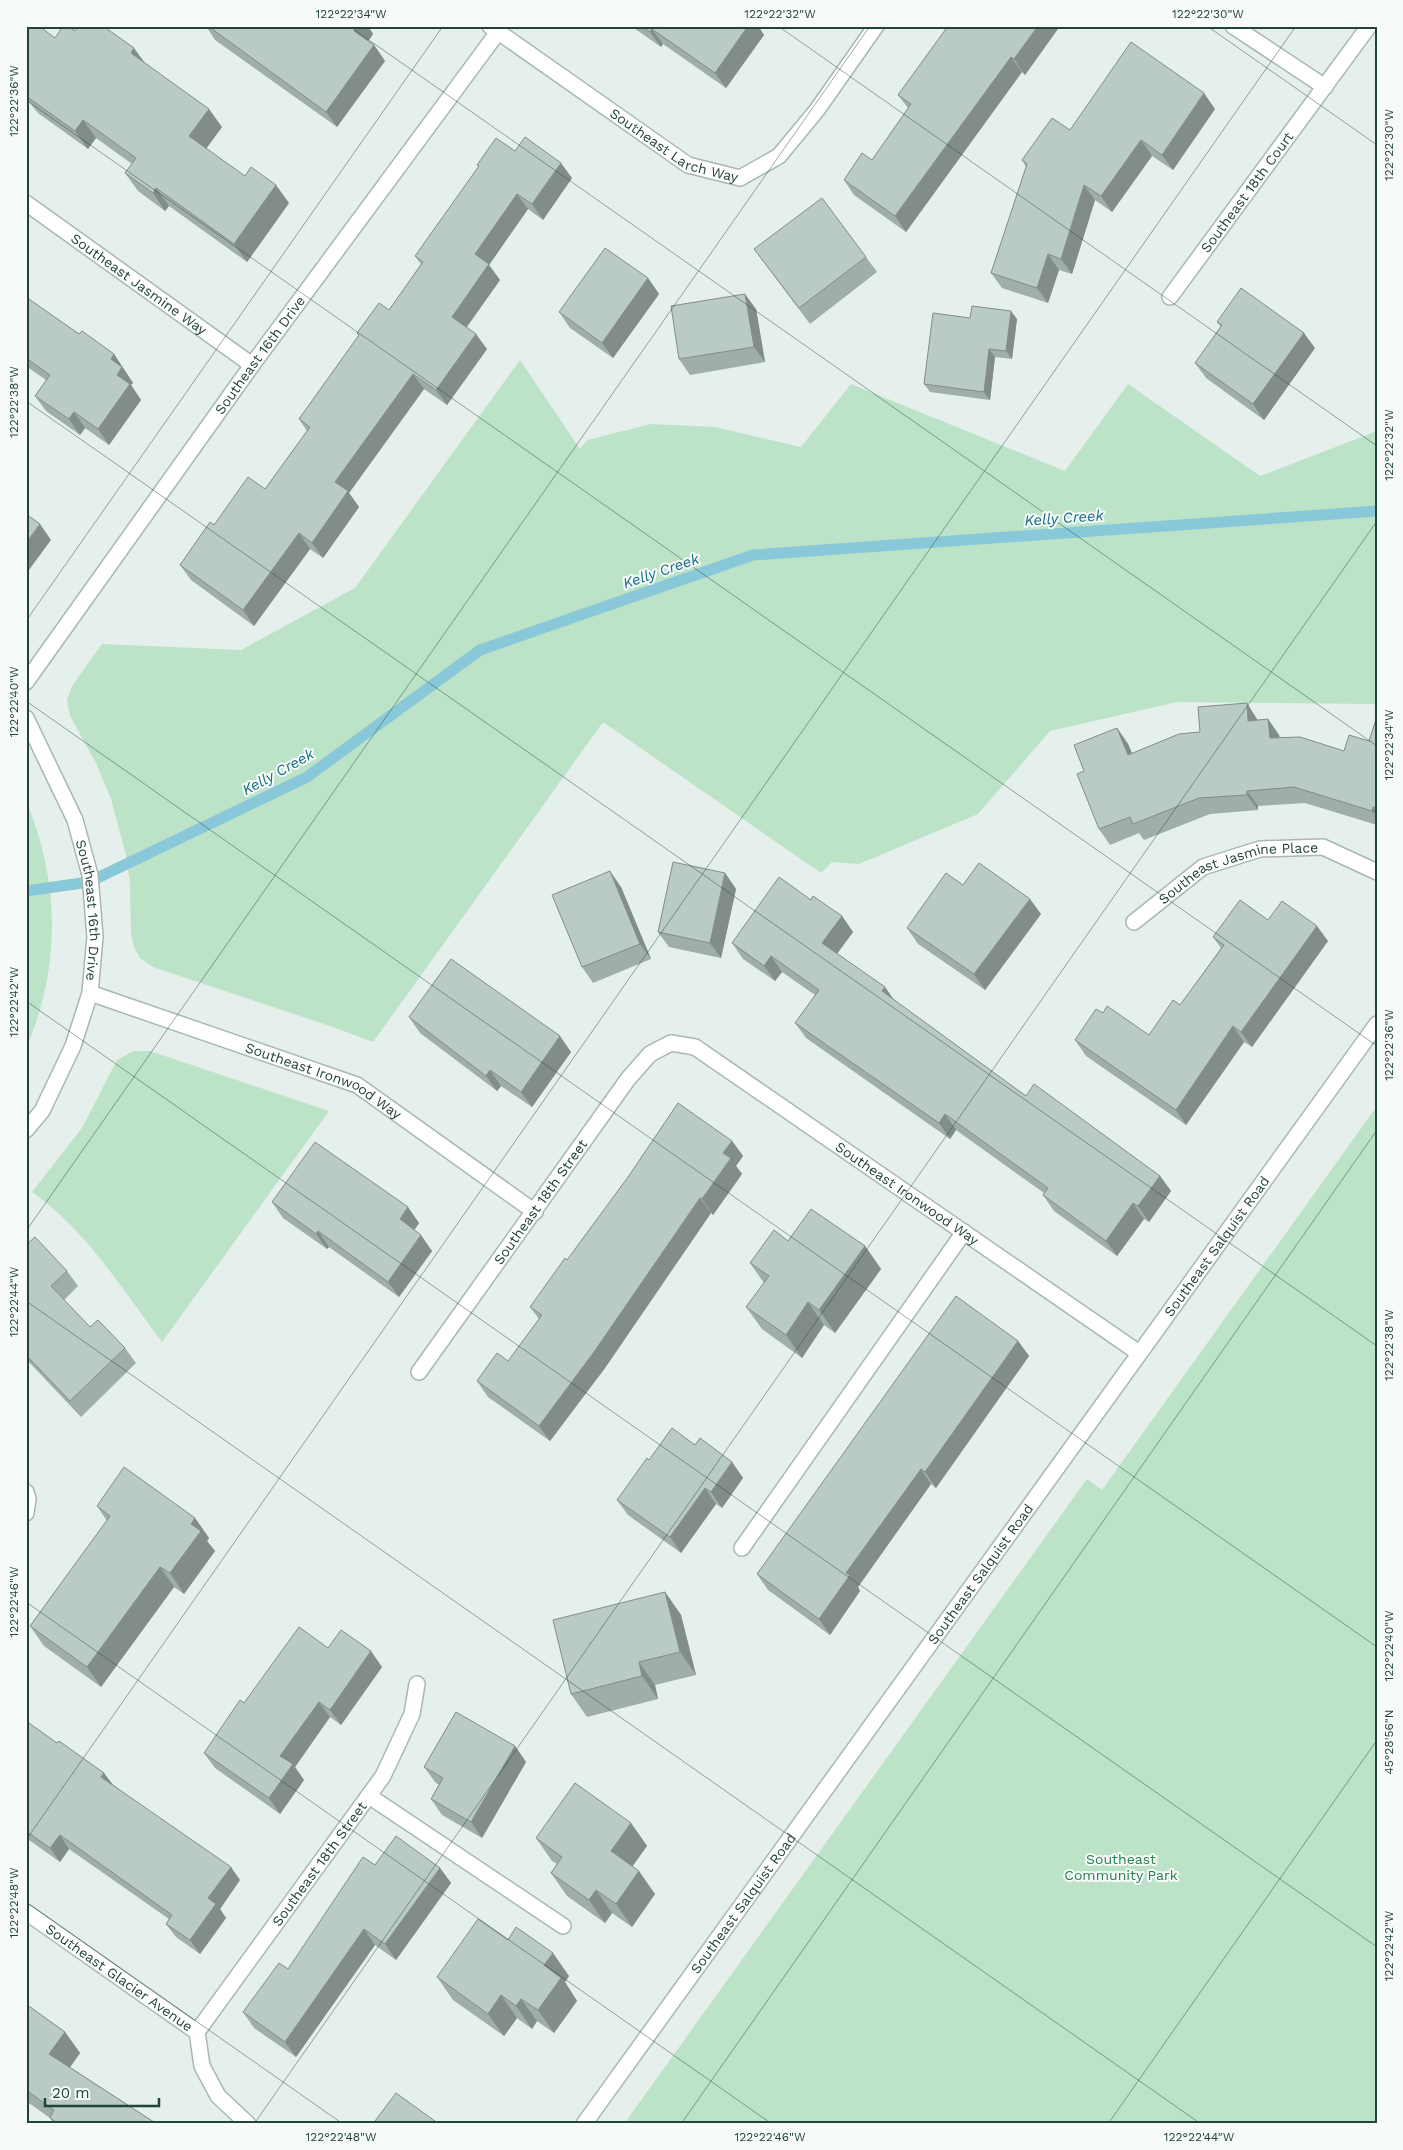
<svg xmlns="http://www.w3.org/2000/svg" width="1403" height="2150" viewBox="0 0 1403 2150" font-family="'Work Sans',sans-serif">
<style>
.green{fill:#bce2c8}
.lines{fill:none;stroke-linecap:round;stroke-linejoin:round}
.stream{stroke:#89c8d8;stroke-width:11}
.minor-casing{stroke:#a7b8b3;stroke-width:18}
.minor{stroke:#fff;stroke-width:15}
.wall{fill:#a0aea9}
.shaded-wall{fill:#828d89}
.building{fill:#bacac4;stroke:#828d89}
.ticks{fill:none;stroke:#22433c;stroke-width:1;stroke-opacity:0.45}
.labels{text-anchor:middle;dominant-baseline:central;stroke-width:4;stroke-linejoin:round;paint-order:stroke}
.street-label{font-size:14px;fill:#22433c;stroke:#f6fbf9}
.park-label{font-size:14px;fill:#287e4d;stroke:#f6fbf9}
.water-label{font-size:15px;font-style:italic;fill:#166d85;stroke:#f6fbf9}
.neatline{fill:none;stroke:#22433c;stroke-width:2}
.ticks-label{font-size:12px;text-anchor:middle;fill:#22433c}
</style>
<rect width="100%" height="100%" fill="#e5efeb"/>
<g class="green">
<polygon points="520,360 580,449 587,440 651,424 715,427 801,447 851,384 1065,471 1128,384 1260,476 1377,431 1377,704 1177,702 1050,731 978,814 859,864 832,862 821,873 603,722 373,1042 333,1027 153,967 140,958 134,947 131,933 130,883 126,855 111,799 96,763 70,716 67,700 72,686 102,644 241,650 355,588"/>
<path d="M26,801c34,80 35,167 0,247z"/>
<path d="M134,1051h16l179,60 -167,231c-39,-52 -76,-112 -130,-150l50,-64 35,-68z"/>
<polygon points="1377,1106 1377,2124 624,2124 1087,1479 1102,1490"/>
</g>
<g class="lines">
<polyline class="stream" points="26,891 89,882 307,777 480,650 753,555 1377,511"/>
<defs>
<g id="minor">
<path id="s1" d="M490,26l198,139 52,13 39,-22 38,-46 59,-84"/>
<polyline points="1233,26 1325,87"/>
<path id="s2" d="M26,203l226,162"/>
<path id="s3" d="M1170,297l199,-271"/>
<path id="s4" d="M26,682l226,-317 246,-333"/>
<path id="s5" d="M26,718l49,102 15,55 5,62 -5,56 -17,53 -31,65 -16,19"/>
<path id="s6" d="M1134,922l69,-55 57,-18 63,-2 54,25"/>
<path id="s7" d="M90,993l267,92 178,127"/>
<path id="s8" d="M419,1372l209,-293 22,-25 21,-11 24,4 444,306"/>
<polyline points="26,1492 28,1499 26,1513"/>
<polyline points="742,1548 964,1232"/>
<polyline points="369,1796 563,1926"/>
<path id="s9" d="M26,1912l171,120 5,34 16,30 30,28"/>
<path id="s10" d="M197,2032l186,-256 29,-62 5,-30"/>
<path id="s11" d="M584,2124l793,-1100"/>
</g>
</defs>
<use href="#minor" class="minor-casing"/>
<use href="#minor" class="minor"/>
</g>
<g class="wall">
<polygon points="26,26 55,38 75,31 144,63 222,127 206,149 245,176 289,203 247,262 169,206 165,211 138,191 125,173 132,164 96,138 88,149 38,113 30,103 26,100"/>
<polygon points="206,26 368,26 373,34 368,41 374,45 385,61 337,127 215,40"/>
<polygon points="631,26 758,26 764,35 726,88 663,44 661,47"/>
<polygon points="1060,26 1025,75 1022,72 906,232 854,195 844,180 872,160 908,108 898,95"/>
<polygon points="1215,109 1173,170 1152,156 1112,212 1095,200 1072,274 1059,270 1048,303 1002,288 991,273 1026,167 1022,160 1070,130"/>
<polygon points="515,151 572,178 543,220 528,209 489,265 500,280 467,327 487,349 447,405 424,389 349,493 359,507 323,558 310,549 254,626 191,580 180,565 265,489 307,431 299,419 359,336 357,333 389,310 421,264 415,256 479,167 477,165"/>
<polygon points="754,249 866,257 877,272 810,324"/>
<polygon points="648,278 659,294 613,358 570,328 559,312"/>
<polygon points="26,297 79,334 114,354 133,383 131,385 141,400 109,445 85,428 80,435 46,411 35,396 46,380 26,366"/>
<polygon points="756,309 765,362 690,375 679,359"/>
<polygon points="970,318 1017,319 1012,359 995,357 990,400 930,392 924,384"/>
<polygon points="1217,322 1315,348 1264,420 1206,378 1195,363 1221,327"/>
<polygon points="1377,716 1377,825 1305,803 1258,806 1258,810 1210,814 1144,840 1139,833 1110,845 1099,829 1084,771 1117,728 1128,744 1132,753 1200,732 1257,719 1258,720 1268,719 1279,735 1280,738 1344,751 1369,741"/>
<polygon points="725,873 736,889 721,958 669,947 658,932"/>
<polygon points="963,885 1041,914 985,990 918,944 907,928"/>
<polygon points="621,887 651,959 593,983 582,967"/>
<polygon points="811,900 842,916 853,932 837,954 885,987 893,999 1026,1096 1160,1176 1171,1191 1149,1222 1144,1219 1117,1256 1054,1211 1043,1195 1044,1193 956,1130 950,1139 806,1038 795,1023 815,995 782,972 775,981 743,959 732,943"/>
<polygon points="1268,920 1328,941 1252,1047 1244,1042 1186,1125 1086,1056 1075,1040 1103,1013 1149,1035 1180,1005 1221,948 1213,937"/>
<polygon points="409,1017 571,1052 532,1107 501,1086 497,1091 420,1033"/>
<polygon points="732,1141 743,1156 736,1166 742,1174 713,1215 711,1213 605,1368 550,1441 488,1397 477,1381 508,1361 539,1319 530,1307 567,1260"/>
<polygon points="272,1202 419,1223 414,1230 432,1251 399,1297 329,1247 327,1249 283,1218"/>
<polygon points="788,1241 865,1246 881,1269 835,1333 824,1325 802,1358 762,1329 746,1307 764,1283 750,1263"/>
<polygon points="26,1245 67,1271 78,1286 64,1300 90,1327 125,1348 136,1363 81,1417 26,1359"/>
<polygon points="1018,1341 1029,1356 936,1488 931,1484 858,1587 860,1591 830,1635 768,1590 757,1574"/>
<polygon points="695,1445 732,1462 743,1478 722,1508 716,1504 681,1553 628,1515 617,1500 649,1460"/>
<polygon points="97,1506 195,1518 209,1538 207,1541 215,1551 184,1594 174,1587 101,1687 44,1646 30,1626 107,1521"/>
<polygon points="665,1592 681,1615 696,1675 655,1685 658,1699 587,1717 571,1694"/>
<polygon points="328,1648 382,1667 341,1725 330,1717 295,1767 304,1780 280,1814 215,1768 204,1753 244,1703"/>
<polygon points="26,1721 112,1784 240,1880 220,1909 226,1918 200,1954 176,1937 166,1924 169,1919 69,1849 60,1862 29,1840 26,1836"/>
<polygon points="515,1746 526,1762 482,1838 442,1815 431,1799 439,1785 435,1782 424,1767"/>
<polygon points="631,1823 647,1846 632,1866 655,1894 632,1927 612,1913 605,1923 567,1896 551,1873 557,1864 552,1861 536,1838"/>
<polygon points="375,1865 440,1868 451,1883 396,1960 375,1945 296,2057 254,2028 243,2012 288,1969"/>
<polygon points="508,1940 569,1976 565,1982 577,2001 554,2033 537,2021 532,2029 517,2018 504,2036 453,2000 437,1977"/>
<polygon points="26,2004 65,2032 80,2053 70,2067 157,2124 54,2124 50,2118 26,2101"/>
</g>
<g class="shaded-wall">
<polygon points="357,26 368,26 373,34 365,46 354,31"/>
<polygon points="748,26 758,26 764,35 726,88 715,73"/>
<polygon points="1038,26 1060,26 1025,75 1014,59"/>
<polygon points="652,29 663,44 661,47 650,32"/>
<polygon points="374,45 385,61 337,127 326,112"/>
<polygon points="134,48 147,66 131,53"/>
<polygon points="1011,57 1022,72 906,232 895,216"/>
<polygon points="1204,93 1215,109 1173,170 1162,155"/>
<polygon points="209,109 222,127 202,154 189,136"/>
<polygon points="83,120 96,138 88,149 75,131"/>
<polygon points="1141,140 1152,156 1112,212 1101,196"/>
<polygon points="561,163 572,178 543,220 532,204"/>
<polygon points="276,185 289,203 247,262 234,244"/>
<polygon points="1084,185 1095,200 1072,274 1061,259"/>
<polygon points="156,188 169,206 165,211 153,193"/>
<polygon points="517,194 528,209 489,265 500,280 463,332 452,317 475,254"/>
<polygon points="1048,254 1059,270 1048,303 1037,288"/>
<polygon points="648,278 659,294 613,358 602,343"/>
<polygon points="745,294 756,309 765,362 754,347"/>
<polygon points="1011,311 1017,319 1012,359 1006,351"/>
<polygon points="1304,333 1315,348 1264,420 1253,404"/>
<polygon points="476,334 487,349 447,405 436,390"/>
<polygon points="989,349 995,357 990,400 984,392"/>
<polygon points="114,354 133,383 131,385 141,400 109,445 98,429 111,359"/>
<polygon points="413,374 424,389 349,493 359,507 323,558 312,543 335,482"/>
<polygon points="74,412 85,428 80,435 69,419"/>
<polygon points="40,524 51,540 26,574 26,543"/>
<polygon points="299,533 310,549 254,626 243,610"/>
<polygon points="1247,703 1257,719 1259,736 1248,721"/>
<polygon points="1268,719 1279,735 1281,754 1270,738"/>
<polygon points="1117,728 1128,744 1139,770 1128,755"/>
<polygon points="1247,791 1258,806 1258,810 1247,795"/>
<polygon points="1373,807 1377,812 1377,817 1372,811"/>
<polygon points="610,871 621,887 651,959 640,944"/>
<polygon points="725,873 736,889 721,958 710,943"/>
<polygon points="1030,899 1041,914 985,990 974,974"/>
<polygon points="842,916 853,932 833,959 822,943"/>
<polygon points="1317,926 1328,941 1252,1047 1241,1032"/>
<polygon points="771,956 782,972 775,981 764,966"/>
<polygon points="885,987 896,1003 882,991"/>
<polygon points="1233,1026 1244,1042 1186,1125 1176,1110"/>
<polygon points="560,1036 571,1052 532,1107 521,1092"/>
<polygon points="490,1070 501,1086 497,1091 486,1076"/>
<polygon points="945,1114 956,1130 950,1139 939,1123"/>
<polygon points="732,1141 743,1156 736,1166 742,1174 713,1215 702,1199 723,1153"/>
<polygon points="1160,1176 1171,1191 1149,1222 1138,1206"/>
<polygon points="700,1198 711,1213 605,1368 550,1441 539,1426"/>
<polygon points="1133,1203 1144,1219 1117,1256 1106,1241"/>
<polygon points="408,1207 419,1223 411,1235 400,1219"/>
<polygon points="318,1231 329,1247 327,1249 316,1234"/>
<polygon points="421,1235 432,1251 399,1297 388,1282"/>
<polygon points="865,1246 881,1269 835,1333 819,1310"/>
<polygon points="808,1302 824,1325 802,1358 786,1335"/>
<polygon points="1018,1341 1029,1356 936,1488 925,1472"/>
<polygon points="732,1462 743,1478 722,1508 711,1492"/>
<polygon points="921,1469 931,1484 858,1587 860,1591 830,1635 819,1619 846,1573"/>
<polygon points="705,1488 716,1504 681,1553 670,1537"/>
<polygon points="195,1518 209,1538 207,1541 215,1551 184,1594 170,1573 191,1524"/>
<polygon points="160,1567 174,1587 101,1687 87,1667"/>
<polygon points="665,1592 681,1615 696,1675 680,1652"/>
<polygon points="371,1651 382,1667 341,1725 330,1710"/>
<polygon points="639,1662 655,1685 658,1699 642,1676"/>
<polygon points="319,1702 330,1717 295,1767 304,1780 280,1814 269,1798 280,1756"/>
<polygon points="515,1746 526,1762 482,1838 471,1822"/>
<polygon points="104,1773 114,1786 101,1777"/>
<polygon points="631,1823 647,1846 627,1874 611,1851"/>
<polygon points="60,1835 69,1849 60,1862 50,1848"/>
<polygon points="231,1867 240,1880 220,1909 226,1918 200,1954 190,1940 208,1898"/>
<polygon points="440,1868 451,1883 396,1960 385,1944"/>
<polygon points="639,1871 655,1894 632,1927 616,1904"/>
<polygon points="596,1890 612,1913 605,1923 589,1900"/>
<polygon points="364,1929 375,1945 296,2057 285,2042"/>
<polygon points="553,1953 569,1976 565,1982 577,2001 554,2033 538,2010 544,1965"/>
<polygon points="501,1995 517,2018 504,2036 488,2014"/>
<polygon points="521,1999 537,2021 532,2029 516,2006"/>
<polygon points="65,2032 80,2053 64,2076 49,2054"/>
</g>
<g class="building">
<polygon points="26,26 39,26 55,38 63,26 67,26 75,31 78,26 103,26 134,48 131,53 209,109 189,136 245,176 251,167 276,185 234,244 156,188 153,193 125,173 136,158 83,120 75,131 26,96 26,94 27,92 26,91"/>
<polygon points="208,26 357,26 354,31 374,45 326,112"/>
<polygon points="642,26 748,26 715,73 652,29 650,32"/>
<polygon points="948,26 1038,26 1014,59 1011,57 895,216 844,180 862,153 872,160 911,104 898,95"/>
<polygon points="1131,42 1204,93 1162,155 1141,140 1101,196 1084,185 1061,259 1048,254 1037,288 991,273 1027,164 1022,160 1052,118 1070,130"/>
<polygon points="525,137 561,163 532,204 517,194 475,254 489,264 452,317 476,334 436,390 413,374 335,482 348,491 312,543 299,533 243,610 180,565 210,522 214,525 248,477 265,489 310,427 299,419 359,335 357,333 379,303 389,310 423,262 415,256 479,166 477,165 496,138 515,151"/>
<polygon points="822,198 866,257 799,308 754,249"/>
<polygon points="605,248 648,278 602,343 559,312"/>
<polygon points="1241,288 1304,333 1253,404 1195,363 1222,325 1217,322"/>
<polygon points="745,294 754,347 679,359 671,306"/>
<polygon points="26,297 79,334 82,331 114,354 111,359 122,367 117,375 130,384 98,429 74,412 69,419 35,396 50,375 26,358"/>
<polygon points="972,306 1011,311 1006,351 989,349 984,392 924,384 933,313 970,318"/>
<polygon points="26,514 40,524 26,543"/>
<polygon points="1247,703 1248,721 1268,719 1270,738 1300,737 1344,751 1349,735 1369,741 1377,716 1377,808 1373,807 1372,811 1294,787 1247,791 1247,795 1199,798 1133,824 1130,817 1099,829 1077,774 1084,771 1074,745 1117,728 1128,755 1179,734 1200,732 1198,707"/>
<polygon points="673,862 725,873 710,943 658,932"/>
<polygon points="979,863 1030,899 974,974 907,928 946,873 963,885"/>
<polygon points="610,871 640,944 582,967 552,895"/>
<polygon points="779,877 811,900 813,896 842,916 822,943 885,987 882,991 1026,1096 1034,1084 1160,1176 1138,1206 1133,1203 1106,1241 1043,1195 1048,1188 945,1114 939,1123 795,1023 819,990 771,956 764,966 732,943"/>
<polygon points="1240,900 1268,920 1282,901 1317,926 1241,1032 1233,1026 1176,1110 1075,1040 1096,1009 1103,1013 1107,1006 1149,1035 1173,1000 1180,1005 1224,945 1213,937"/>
<polygon points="451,959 560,1036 521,1092 490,1070 486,1076 409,1017"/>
<polygon points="678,1103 732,1141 723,1153 731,1158 702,1199 700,1198 594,1352 539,1426 477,1381 497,1353 508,1361 542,1315 530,1307 565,1258 567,1260 628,1177"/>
<polygon points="315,1142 408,1207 400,1219 421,1235 388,1282 318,1231 316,1234 272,1202"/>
<polygon points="811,1209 865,1246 819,1310 808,1302 786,1335 746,1307 769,1276 750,1263 774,1230 788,1241"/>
<polygon points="35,1237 67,1271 51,1286 90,1327 98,1320 125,1348 70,1401 26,1355 26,1245"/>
<polygon points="956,1296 1018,1341 925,1472 921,1469 846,1573 850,1575 819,1619 757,1574"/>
<polygon points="672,1428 695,1445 700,1438 732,1462 711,1492 705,1488 670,1537 617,1500 647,1458 649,1460"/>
<polygon points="124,1467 195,1518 191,1524 201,1531 170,1573 160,1567 87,1667 30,1626 110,1516 97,1506"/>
<polygon points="665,1592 680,1652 639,1662 642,1676 571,1694 553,1620"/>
<polygon points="299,1627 328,1648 341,1630 371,1651 330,1710 319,1702 280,1756 293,1764 269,1798 204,1753 240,1700 244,1703"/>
<polygon points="456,1712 515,1746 471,1822 431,1799 443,1778 424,1767"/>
<polygon points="26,1721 57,1743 59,1741 104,1773 101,1777 231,1867 208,1898 216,1904 190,1940 166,1924 172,1915 60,1835 50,1848 26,1831"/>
<polygon points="575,1783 631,1823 611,1851 639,1871 616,1904 596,1890 589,1900 551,1873 562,1857 536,1838"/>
<polygon points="396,1836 440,1868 385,1944 364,1929 285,2042 243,2012 279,1963 288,1969 363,1857 375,1865"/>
<polygon points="478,1919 508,1940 516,1927 553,1953 544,1965 561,1978 538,2010 521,1999 516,2006 501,1995 488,2014 437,1977"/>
<polygon points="26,2004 65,2032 49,2054 157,2124 59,2124 50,2118 54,2110 26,2090"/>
<polygon points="396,2093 439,2124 379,2124 375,2121"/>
</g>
<path class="ticks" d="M349,26l1028,720M778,26l599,420M1207,26l170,119M26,100l1351,946M26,401l1351,945M26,621l417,-595M26,701l1351,946M26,1001l1351,946M26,1231l844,-1205M26,1301l1175,823M26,1602l746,522M26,1840l1270,-1814M26,1902l317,222M254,2124l1123,-1603M681,2124l696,-994M1108,2124l269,-384"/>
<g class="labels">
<g class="street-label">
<text stroke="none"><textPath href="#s1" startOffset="221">Southeast Larch Way</textPath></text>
<text stroke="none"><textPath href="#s3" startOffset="130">Southeast 18th Court</textPath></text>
<text stroke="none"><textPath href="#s2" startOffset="139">Southeast Jasmine Way</textPath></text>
<text stroke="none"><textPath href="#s4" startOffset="402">Southeast 16th Drive</textPath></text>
<text stroke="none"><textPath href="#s6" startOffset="120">Southeast Jasmine Place</textPath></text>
<text stroke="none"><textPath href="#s5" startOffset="205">Southeast 16th Drive</textPath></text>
<text stroke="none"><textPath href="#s7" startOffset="250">Southeast Ironwood Way</textPath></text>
<text stroke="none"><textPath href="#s8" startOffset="699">Southeast Ironwood Way</textPath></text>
<text stroke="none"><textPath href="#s8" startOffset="209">Southeast 18th Street</textPath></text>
<text stroke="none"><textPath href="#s11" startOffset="1082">Southeast Salquist Road</textPath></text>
<text stroke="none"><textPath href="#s11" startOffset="678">Southeast Salquist Road</textPath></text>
<text stroke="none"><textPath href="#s10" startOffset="208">Southeast 18th Street</textPath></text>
<text stroke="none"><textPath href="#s11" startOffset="272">Southeast Salquist Road</textPath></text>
<text stroke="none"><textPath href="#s9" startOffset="114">Southeast Glacier Avenue</textPath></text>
</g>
<g class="park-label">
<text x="1121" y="1859">Southeast<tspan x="1121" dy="16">Community Park</tspan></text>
</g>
<g class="water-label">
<text transform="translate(1064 518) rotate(-4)">Kelly Creek</text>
<text transform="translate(661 571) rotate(-19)">Kelly Creek</text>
<text transform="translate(278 772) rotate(-29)">Kelly Creek</text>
</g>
</g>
<rect width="1403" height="2150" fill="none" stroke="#f6fbf9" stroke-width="55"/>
<path d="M45 2098v8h114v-8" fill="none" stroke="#22433c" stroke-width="2.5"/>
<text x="52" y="2098" font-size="15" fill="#22433c" stroke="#f6fbf9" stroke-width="4" paint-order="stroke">20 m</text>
<rect x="28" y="28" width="1348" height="2094" class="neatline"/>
<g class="ticks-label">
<text x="351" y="18">122°22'34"W</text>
<text x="780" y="18">122°22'32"W</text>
<text x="1208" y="18">122°22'30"W</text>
<text transform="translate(14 101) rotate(-90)" y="4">122°22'36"W</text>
<text transform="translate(1389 145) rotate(-90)" y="4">122°22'30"W</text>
<text transform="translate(14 402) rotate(-90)" y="4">122°22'38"W</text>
<text transform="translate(1389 445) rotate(-90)" y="4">122°22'32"W</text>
<text transform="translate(14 702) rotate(-90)" y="4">122°22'40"W</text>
<text transform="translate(1389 745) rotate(-90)" y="4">122°22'34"W</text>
<text transform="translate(14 1002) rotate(-90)" y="4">122°22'42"W</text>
<text transform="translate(1389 1045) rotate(-90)" y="4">122°22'36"W</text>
<text transform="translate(14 1302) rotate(-90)" y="4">122°22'44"W</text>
<text transform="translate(1389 1345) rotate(-90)" y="4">122°22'38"W</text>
<text transform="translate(14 1602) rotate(-90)" y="4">122°22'46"W</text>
<text transform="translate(1389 1646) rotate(-90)" y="4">122°22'40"W</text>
<text transform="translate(1389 1742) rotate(-90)" y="4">45°28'56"N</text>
<text transform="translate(14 1903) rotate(-90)" y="4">122°22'48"W</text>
<text transform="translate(1389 1946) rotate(-90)" y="4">122°22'42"W</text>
<text x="341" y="2141">122°22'48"W</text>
<text x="770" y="2141">122°22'46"W</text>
<text x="1199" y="2141">122°22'44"W</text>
</g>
</svg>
